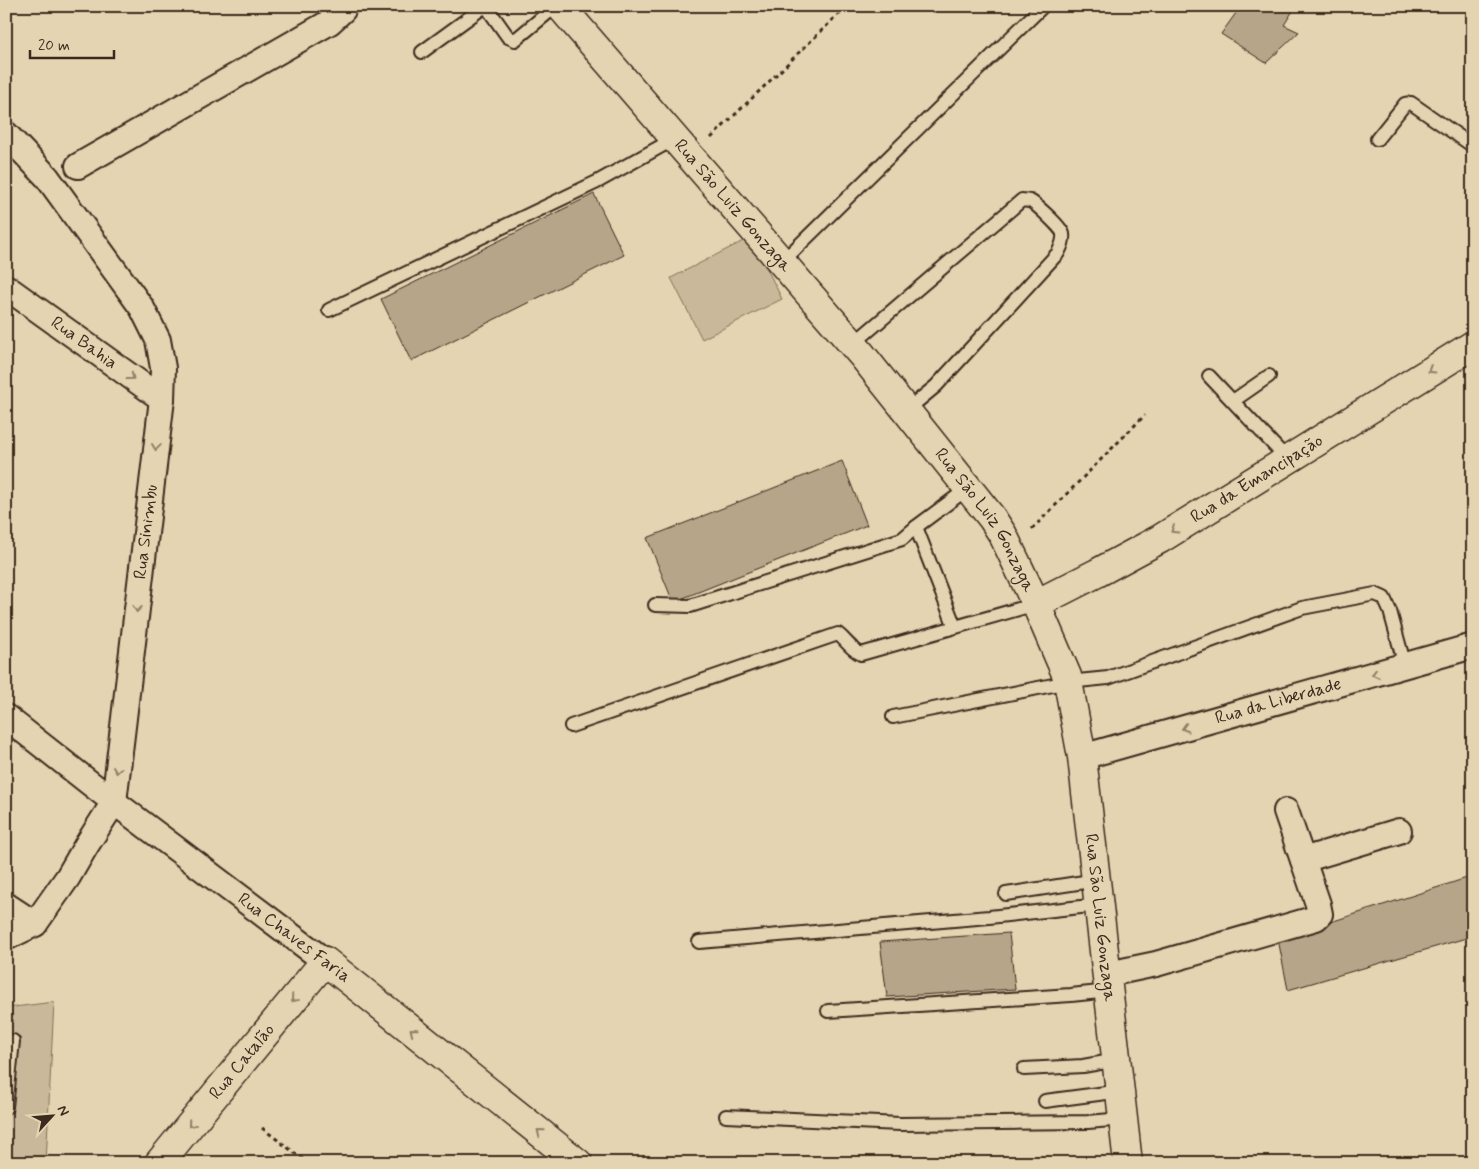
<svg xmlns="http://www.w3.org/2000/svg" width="1479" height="1169" viewBox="0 0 1479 1169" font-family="Mynerve,sans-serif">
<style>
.green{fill:#c9b899;stroke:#82715c}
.building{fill:#b6a588;stroke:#3b2a1e}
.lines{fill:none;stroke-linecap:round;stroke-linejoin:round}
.service-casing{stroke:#3b2a1e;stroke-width:16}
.minor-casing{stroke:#3b2a1e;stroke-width:28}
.tertiary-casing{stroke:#3b2a1e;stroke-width:31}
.secondary-casing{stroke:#3b2a1e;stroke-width:31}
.primary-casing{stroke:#3b2a1e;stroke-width:31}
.path{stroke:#3b2a1e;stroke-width:3;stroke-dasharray:4 4;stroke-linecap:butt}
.service{stroke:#e5d4b1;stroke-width:12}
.minor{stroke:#e5d4b1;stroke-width:24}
.tertiary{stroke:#e5d4b1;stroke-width:28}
.secondary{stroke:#e5d4b1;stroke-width:28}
.primary{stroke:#e5d4b1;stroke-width:28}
.oneway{stroke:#907f68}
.labels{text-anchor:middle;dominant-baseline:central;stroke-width:5;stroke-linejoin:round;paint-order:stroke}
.street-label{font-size:18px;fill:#3b2a1e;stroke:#e5d4b1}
</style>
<rect width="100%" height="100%" fill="#e5d4b1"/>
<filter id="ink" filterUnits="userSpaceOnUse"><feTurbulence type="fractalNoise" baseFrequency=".02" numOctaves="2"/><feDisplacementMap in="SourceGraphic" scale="10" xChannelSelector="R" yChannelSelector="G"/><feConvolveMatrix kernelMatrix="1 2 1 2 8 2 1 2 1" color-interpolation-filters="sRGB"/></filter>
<g filter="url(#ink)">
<g class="green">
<polygon points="751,237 782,299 702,339 671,278"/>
<polygon points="54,1002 46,1163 6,1163 6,1008"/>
</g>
<g class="building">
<polygon points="1241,6 1296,6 1284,25 1299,32 1266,63 1221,34"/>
<polygon points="594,194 624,255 411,361 381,299"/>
<polygon points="842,461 867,525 673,602 647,538"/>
<polygon points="1473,876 1473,936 1288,990 1278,939"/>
<polygon points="1009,933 1015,989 887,997 880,942"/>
</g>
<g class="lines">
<defs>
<g id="service">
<polyline points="486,6 508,37 515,40 556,6"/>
<polyline points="422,52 485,6"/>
<polyline points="1377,139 1405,104 1411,103 1473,146"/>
<polyline points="782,262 1043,6"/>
<polyline points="329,310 597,182 674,139"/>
<path d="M853,344l169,-144c2,0 6,1 8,1 6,3 32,27 33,33 1,7 -2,13 -5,19l-122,133 -29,24"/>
<polyline points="1209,376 1287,459"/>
<polyline points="1233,401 1269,376"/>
<polyline points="916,527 955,627"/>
<polyline points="655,605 690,606 902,539 916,527 967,489"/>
<polyline points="893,717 1068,682 1108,678 1302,608 1375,594 1384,598 1390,611 1405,666"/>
<path d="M571,726l267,-92c10,8 11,14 23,20l175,-50"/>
<polyline points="1006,894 1097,880"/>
<polyline points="699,942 989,917 1099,905"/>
<polyline points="828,1011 1071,995 1109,991"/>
<polyline points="1024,1069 1083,1066 1117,1060"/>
<polyline points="1045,1101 1121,1091"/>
<polyline points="6,1107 13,1041"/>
<polyline points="726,1116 900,1124 1088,1122 1123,1119"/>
</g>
<g id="minor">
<polyline points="6,134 47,177 142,308 158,340 163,368 162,399 114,802 86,846 68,877 35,924 6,938"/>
<polyline points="78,166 330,22 343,10 344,6"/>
<path id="s1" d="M6,287l156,112"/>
<polyline points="6,717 114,802 325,961"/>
<path id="s2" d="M1082,757l391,-111"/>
<polyline points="1303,860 1399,831"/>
<polyline points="6,905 35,924"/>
<polyline points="1108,974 1156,964 1316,918 1320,914 1318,904 1286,811"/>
</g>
<g id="tertiary">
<path id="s3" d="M1036,604l61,-31 63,-34 313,-194"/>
</g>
<g id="secondary">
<path id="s4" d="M159,1163l166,-202 253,202"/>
</g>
<g id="primary">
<path id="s5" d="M560,6l302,349 130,163 11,17 33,69 31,72 15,81 46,406"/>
</g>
</defs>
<use href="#service" class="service-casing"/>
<use href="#minor" class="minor-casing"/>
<use href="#tertiary" class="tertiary-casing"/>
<use href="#secondary" class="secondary-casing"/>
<use href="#primary" class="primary-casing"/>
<g class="path">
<polyline points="711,138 847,6"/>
<polyline points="1032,529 1145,415"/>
<polyline points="262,1128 308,1163"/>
</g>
<use href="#service" class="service"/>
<use href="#minor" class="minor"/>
<use href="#tertiary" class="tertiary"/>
<use href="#secondary" class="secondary"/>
<use href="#primary" class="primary"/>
</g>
<defs><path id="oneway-chevron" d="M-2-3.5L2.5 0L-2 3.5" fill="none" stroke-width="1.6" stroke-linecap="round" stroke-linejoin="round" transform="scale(1.25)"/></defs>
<g class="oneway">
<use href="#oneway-chevron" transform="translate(1431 370) rotate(148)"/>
<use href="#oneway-chevron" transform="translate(131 377) rotate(36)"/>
<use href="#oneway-chevron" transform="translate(156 447) rotate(97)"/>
<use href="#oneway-chevron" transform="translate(1174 530) rotate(148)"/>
<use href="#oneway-chevron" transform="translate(137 609) rotate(97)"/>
<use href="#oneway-chevron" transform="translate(1375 674) rotate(164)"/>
<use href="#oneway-chevron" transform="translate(1185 728) rotate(164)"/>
<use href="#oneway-chevron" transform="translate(117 770) rotate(97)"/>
<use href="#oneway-chevron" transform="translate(294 999) rotate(130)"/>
<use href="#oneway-chevron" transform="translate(413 1031) rotate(-141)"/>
<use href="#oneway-chevron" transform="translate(191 1124) rotate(130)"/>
<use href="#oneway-chevron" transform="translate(540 1132) rotate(-141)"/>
</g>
</g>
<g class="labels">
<g class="street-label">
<text stroke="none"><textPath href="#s5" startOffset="264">Rua São Luiz Gonzaga</textPath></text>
<text stroke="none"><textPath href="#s1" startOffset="96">Rua Bahia</textPath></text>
<text stroke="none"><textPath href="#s3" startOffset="254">Rua da Emancipação</textPath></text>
<text stroke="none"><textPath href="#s5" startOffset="668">Rua São Luiz Gonzaga</textPath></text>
<text transform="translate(146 532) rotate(-83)">Rua Sinimbu</text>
<text stroke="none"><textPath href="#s2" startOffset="204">Rua da Liberdade</textPath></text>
<text stroke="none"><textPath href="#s5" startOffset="1089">Rua São Luiz Gonzaga</textPath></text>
<text transform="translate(294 938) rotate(37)">Rua Chaves Faria</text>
<text stroke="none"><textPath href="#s4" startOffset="131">Rua Catalão</textPath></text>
</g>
</g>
<rect width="1479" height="1169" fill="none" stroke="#e5d4b1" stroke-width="25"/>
<rect x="12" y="12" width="1454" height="1144" fill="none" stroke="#3b2a1e" stroke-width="2" filter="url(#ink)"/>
<g transform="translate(52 1116) rotate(64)" stroke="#e5d4b1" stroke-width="4" paint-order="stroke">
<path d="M0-4L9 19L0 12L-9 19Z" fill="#3b2a1e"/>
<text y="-8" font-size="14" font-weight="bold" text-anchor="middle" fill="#3b2a1e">N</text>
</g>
<path d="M30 50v8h84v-8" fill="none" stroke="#3b2a1e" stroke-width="2.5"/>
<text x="38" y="50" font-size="15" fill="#3b2a1e" stroke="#e5d4b1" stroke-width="4" paint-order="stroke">20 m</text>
</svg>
